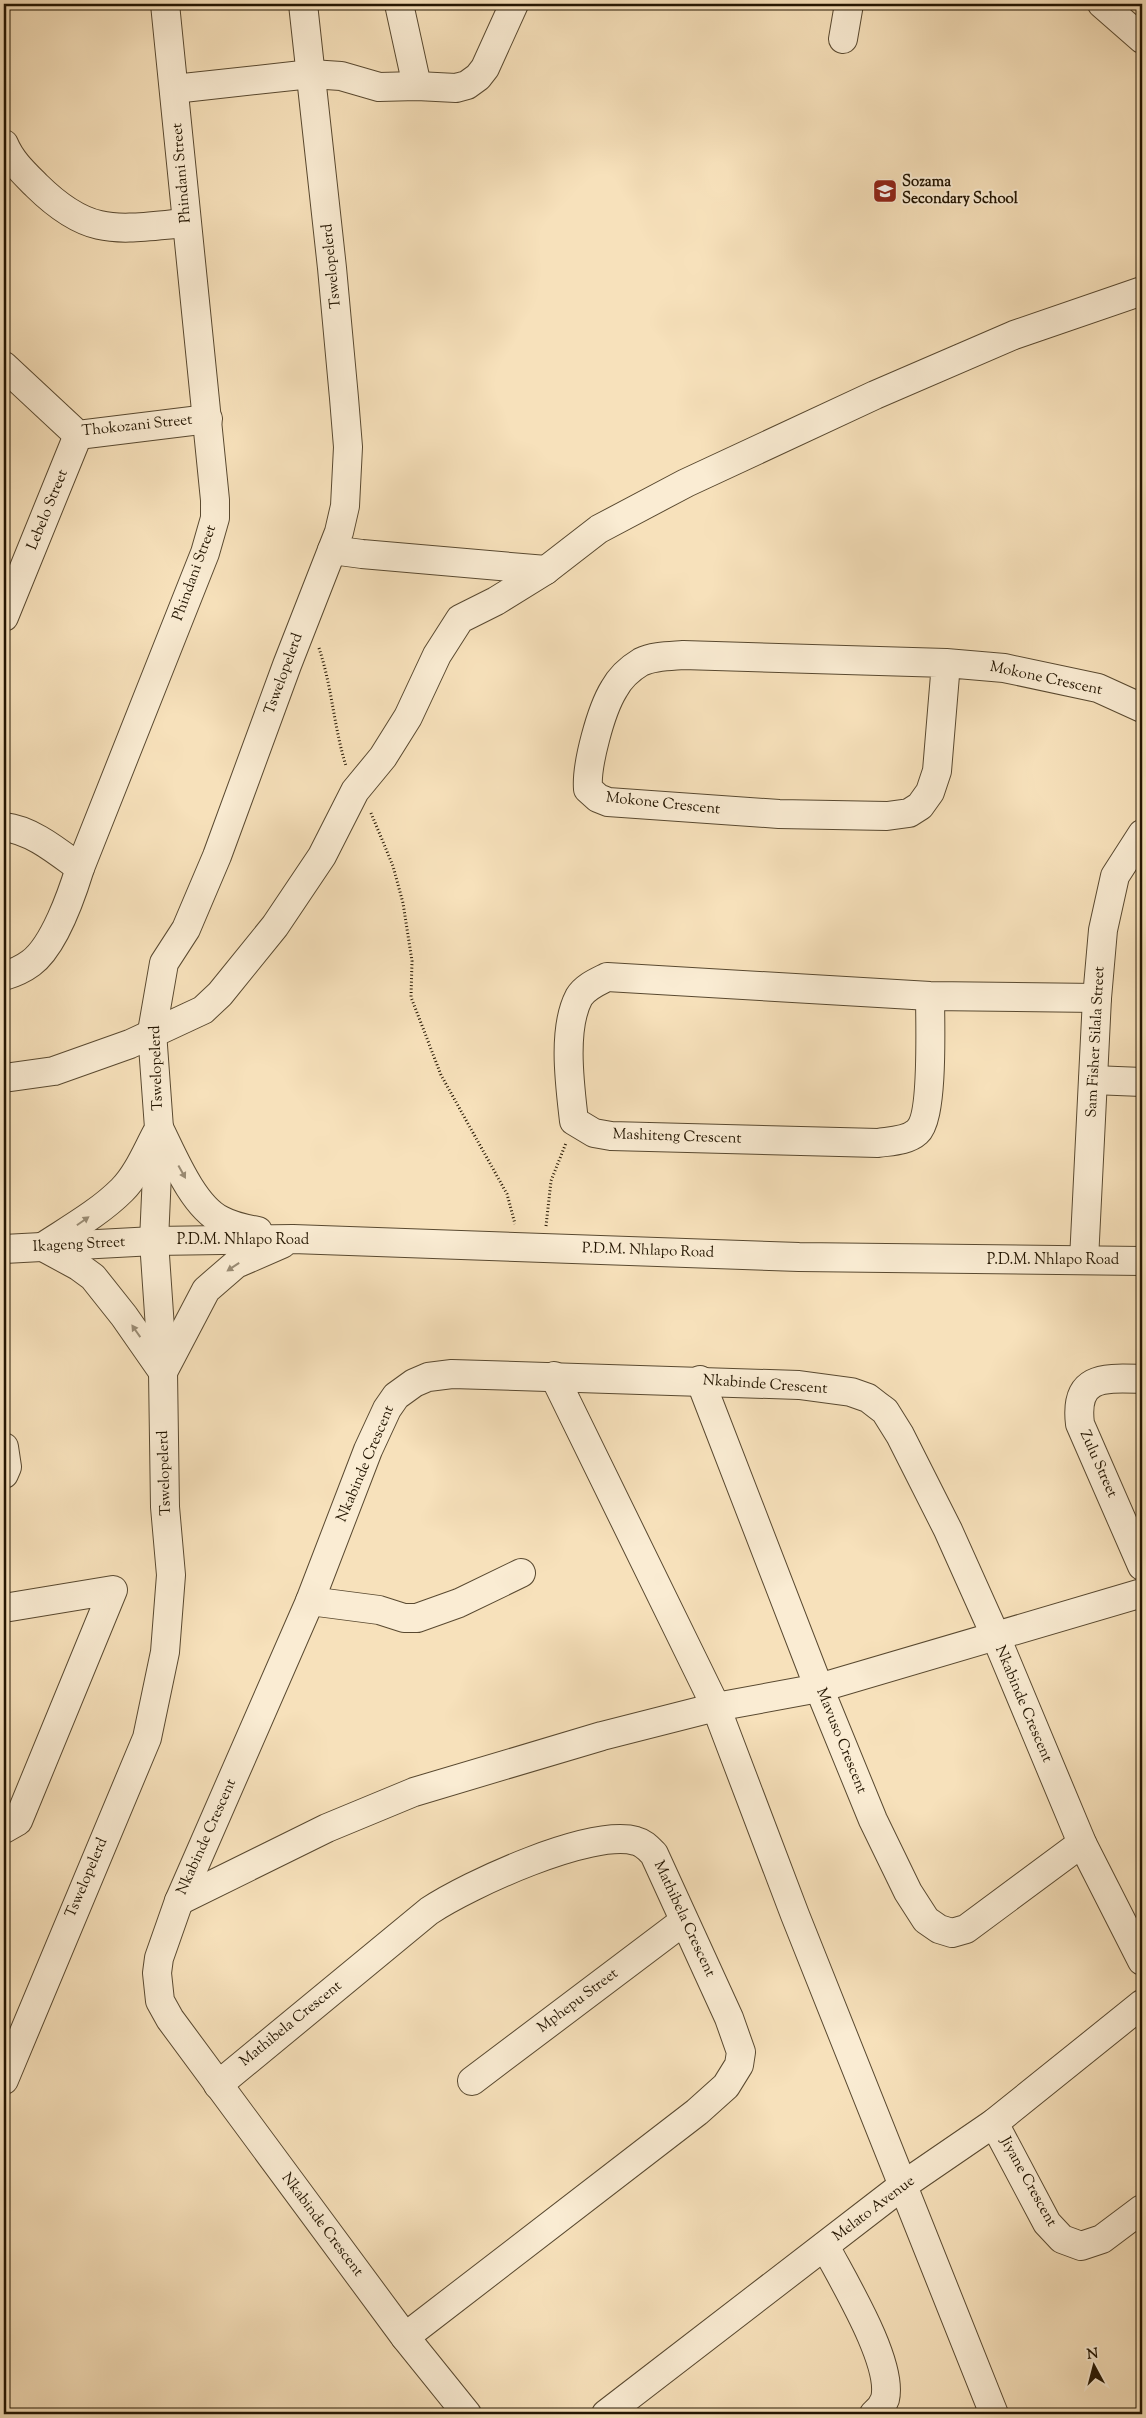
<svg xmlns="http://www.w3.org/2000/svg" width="1146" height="2418" viewBox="0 0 1146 2418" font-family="'Sorts Mill Goudy',serif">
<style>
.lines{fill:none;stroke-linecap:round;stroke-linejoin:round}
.minor-casing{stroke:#594930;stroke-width:30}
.path{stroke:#241602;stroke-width:3;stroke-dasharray:1 2.5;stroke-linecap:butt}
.minor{stroke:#faecd3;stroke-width:28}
.oneway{fill:#9a8c75}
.labels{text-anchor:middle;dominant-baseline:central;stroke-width:4;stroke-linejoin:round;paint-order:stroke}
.street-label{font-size:15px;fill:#241602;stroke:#faecd3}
.poi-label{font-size:15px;font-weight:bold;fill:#241602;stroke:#faecd3;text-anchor:start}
</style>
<rect width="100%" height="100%" fill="#f7e1bb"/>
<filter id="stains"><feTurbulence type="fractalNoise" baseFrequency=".004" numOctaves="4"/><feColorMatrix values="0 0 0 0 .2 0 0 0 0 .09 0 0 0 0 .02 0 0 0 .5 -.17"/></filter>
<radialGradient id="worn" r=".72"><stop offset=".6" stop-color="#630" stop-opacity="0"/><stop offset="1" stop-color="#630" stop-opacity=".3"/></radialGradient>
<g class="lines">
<defs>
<g id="minor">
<polyline points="399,4 417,86"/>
<polyline points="1102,4 1142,39"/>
<polyline points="843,39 849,4"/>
<polyline points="174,89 311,74 341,76 379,87 417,86 456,88 467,85 478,77 485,68 514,4"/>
<path d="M4,144c7,17 20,29 33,42 53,52 80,43 149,37"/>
<polyline points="4,366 78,435 208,419"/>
<polyline points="332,550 362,554 546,570"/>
<polyline points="4,617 78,435"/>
<path d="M946,663l-9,108 -7,21 -10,14 -11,7 -22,3 -108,-2 -171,-12 -10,-4 -10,-9c-2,-24 13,-79 26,-100 6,-11 17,-21 27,-27 12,-6 29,-6 42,-7l263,8 58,5 94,20 44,20"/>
<path d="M4,827c28,3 54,25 76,41"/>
<path d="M4,976c10,-3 19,-7 27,-13 23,-17 41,-69 49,-95l125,-315 10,-35v-18l-50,-496"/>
<path d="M930,996c0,24 4,121 -13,136 -10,9 -26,9 -39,11l-267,-7 -17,-3 -20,-12c-4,-35 -12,-92 5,-124 6,-10 18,-15 28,-20l323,19 167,2"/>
<polyline points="4,1078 54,1071 130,1044 203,1010 220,994 275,926 322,856 355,791 383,757 408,717 437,655 460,619 496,601 546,570 599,529 686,483 875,395 1014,335 1142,291"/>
<polyline points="1093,1080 1142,1082"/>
<path d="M160,1130c13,26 33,76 61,90 11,6 25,9 37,11"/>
<path d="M44,1246c26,-17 56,-34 78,-56 15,-15 24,-37 34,-56"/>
<polyline points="43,1247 78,1266 93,1277 124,1316 163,1372 206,1290 236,1264 282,1244"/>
<polyline points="4,1249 154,1241 293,1239 799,1257 1142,1261"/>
<polyline points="1084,1260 1097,998 1103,930 1115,876 1142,834"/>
<polyline points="554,1376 716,1707 795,1915 994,2414"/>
<path d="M1142,1379c-38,-1 -68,-4 -62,45l62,142"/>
<polyline points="700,1380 819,1688 873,1820 908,1892 926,1920 939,1929 952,1933 966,1929 1082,1843"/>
<polyline points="4,1447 7,1467 4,1474"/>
<polyline points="310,1601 379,1610 404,1618 417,1618 459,1603 521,1573"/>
<polyline points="4,1608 113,1590 18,1821 4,1829"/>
<polyline points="179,1901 327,1828 414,1792 602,1736 716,1707 819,1688 1142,1593"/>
<polyline points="4,2080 147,1738 165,1652 171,1575 165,1507 163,1372 154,1241 159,1128 152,1032 164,963 186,929 217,856 287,665 339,532 345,506 348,447 344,398 332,268 303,4"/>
<polyline points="472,2081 684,1921"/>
<path d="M218,2085l211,-174c39,-26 162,-83 207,-70 8,2 12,7 18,13l75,164 12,34 -2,13 -13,21 -29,26 -292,225"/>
<polyline points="994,2123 1047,2223 1062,2239 1081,2246 1102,2239 1142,2209"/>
<path d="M825,2246c17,33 69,117 60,153 -2,6 -6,11 -11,15"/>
<polyline points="467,2414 405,2337 170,2019 160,2001 157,1973 159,1958 179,1901 310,1601 368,1450 387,1409 396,1396 414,1383 428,1377 452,1374 799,1385 851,1392 868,1398 877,1405 885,1411 900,1435 948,1530 996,1637 1082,1843 1142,1961"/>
<polyline points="606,2414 902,2186 994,2123 1142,2004"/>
</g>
</defs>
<use href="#minor" class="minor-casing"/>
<g class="path">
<path d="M319,648c13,39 15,80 27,118"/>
<polyline points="371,813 393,866 403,903 412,961 411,997 441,1075 507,1194 515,1224"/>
<polyline points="546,1226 551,1181 566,1143"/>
</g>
<use href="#minor" class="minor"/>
</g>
<defs><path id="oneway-solid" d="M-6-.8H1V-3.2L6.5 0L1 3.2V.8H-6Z" transform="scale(1.25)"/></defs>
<g class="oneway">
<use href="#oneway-solid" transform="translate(182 1172) rotate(61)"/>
<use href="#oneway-solid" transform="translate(83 1221) rotate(-35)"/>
<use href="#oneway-solid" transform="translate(233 1267) rotate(146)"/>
<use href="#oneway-solid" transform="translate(136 1331) rotate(-125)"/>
</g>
<defs>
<symbol id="school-square" viewBox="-11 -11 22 22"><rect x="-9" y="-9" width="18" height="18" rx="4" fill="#8f2418" stroke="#faecd3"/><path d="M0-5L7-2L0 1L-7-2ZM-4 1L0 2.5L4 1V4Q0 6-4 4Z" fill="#fff"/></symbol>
</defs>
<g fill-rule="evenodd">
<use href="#school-square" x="871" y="177" width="28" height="28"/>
</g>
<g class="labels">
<g class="street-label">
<text transform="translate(182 173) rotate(-95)">Phindani Street</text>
<text transform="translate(332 266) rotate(-96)">Tswelopelerd</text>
<text transform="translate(137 426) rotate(-6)">Thokozani Street</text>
<text transform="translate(48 510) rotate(-68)">Lebelo Street</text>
<text transform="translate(195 573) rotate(-70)">Phindani Street</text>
<text transform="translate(284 674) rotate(-70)">Tswelopelerd</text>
<text transform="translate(1046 679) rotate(12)">Mokone Crescent</text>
<text transform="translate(663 804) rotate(6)">Mokone Crescent</text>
<text transform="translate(1096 1042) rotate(-87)">Sam Fisher Silala Street</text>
<text transform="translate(157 1068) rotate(-92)">Tswelopelerd</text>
<text transform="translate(677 1137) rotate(2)">Mashiteng Crescent</text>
<text x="243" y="1240">P.D.M. Nhlapo Road</text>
<text transform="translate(79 1245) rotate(-3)">Ikageng Street</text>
<text transform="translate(648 1251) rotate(2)">P.D.M. Nhlapo Road</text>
<text x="1053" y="1260">P.D.M. Nhlapo Road</text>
<text transform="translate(765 1385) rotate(4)">Nkabinde Crescent</text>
<text transform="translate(366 1464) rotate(-67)">Nkabinde Crescent</text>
<text transform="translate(1098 1464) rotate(66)">Zulu Street</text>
<text transform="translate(165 1473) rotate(-92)">Tswelopelerd</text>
<text transform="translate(1023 1704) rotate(67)">Nkabinde Crescent</text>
<text transform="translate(841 1741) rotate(68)">Mavuso Crescent</text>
<text transform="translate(207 1837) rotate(-66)">Nkabinde Crescent</text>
<text transform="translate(87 1878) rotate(-67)">Tswelopelerd</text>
<text transform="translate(684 1919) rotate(65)">Mathibela Crescent</text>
<text transform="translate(578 2001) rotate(-37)">Mphepu Street</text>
<text transform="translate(291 2024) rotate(-39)">Mathibela Crescent</text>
<text transform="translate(1028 2182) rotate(61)">Jiyane Crescent</text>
<text transform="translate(874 2209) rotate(-37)">Melato Avenue</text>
<text transform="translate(322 2225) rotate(53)">Nkabinde Crescent</text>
</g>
<g class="poi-label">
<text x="902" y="182">Sozama<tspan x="902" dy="17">Secondary School</tspan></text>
</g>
</g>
<rect width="1146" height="2418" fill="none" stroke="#f7e1bb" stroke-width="20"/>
<rect x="5" y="5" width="1136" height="2408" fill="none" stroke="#241602" stroke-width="2.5"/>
<rect x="10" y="10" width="1126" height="2398" fill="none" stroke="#241602"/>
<g transform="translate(1094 2366) rotate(353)" stroke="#faecd3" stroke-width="4" paint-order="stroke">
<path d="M0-4L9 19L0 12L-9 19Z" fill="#241602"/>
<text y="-8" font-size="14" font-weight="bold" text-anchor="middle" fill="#241602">N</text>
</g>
<rect width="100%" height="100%" filter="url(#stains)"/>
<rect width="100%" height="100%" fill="url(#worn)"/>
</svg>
